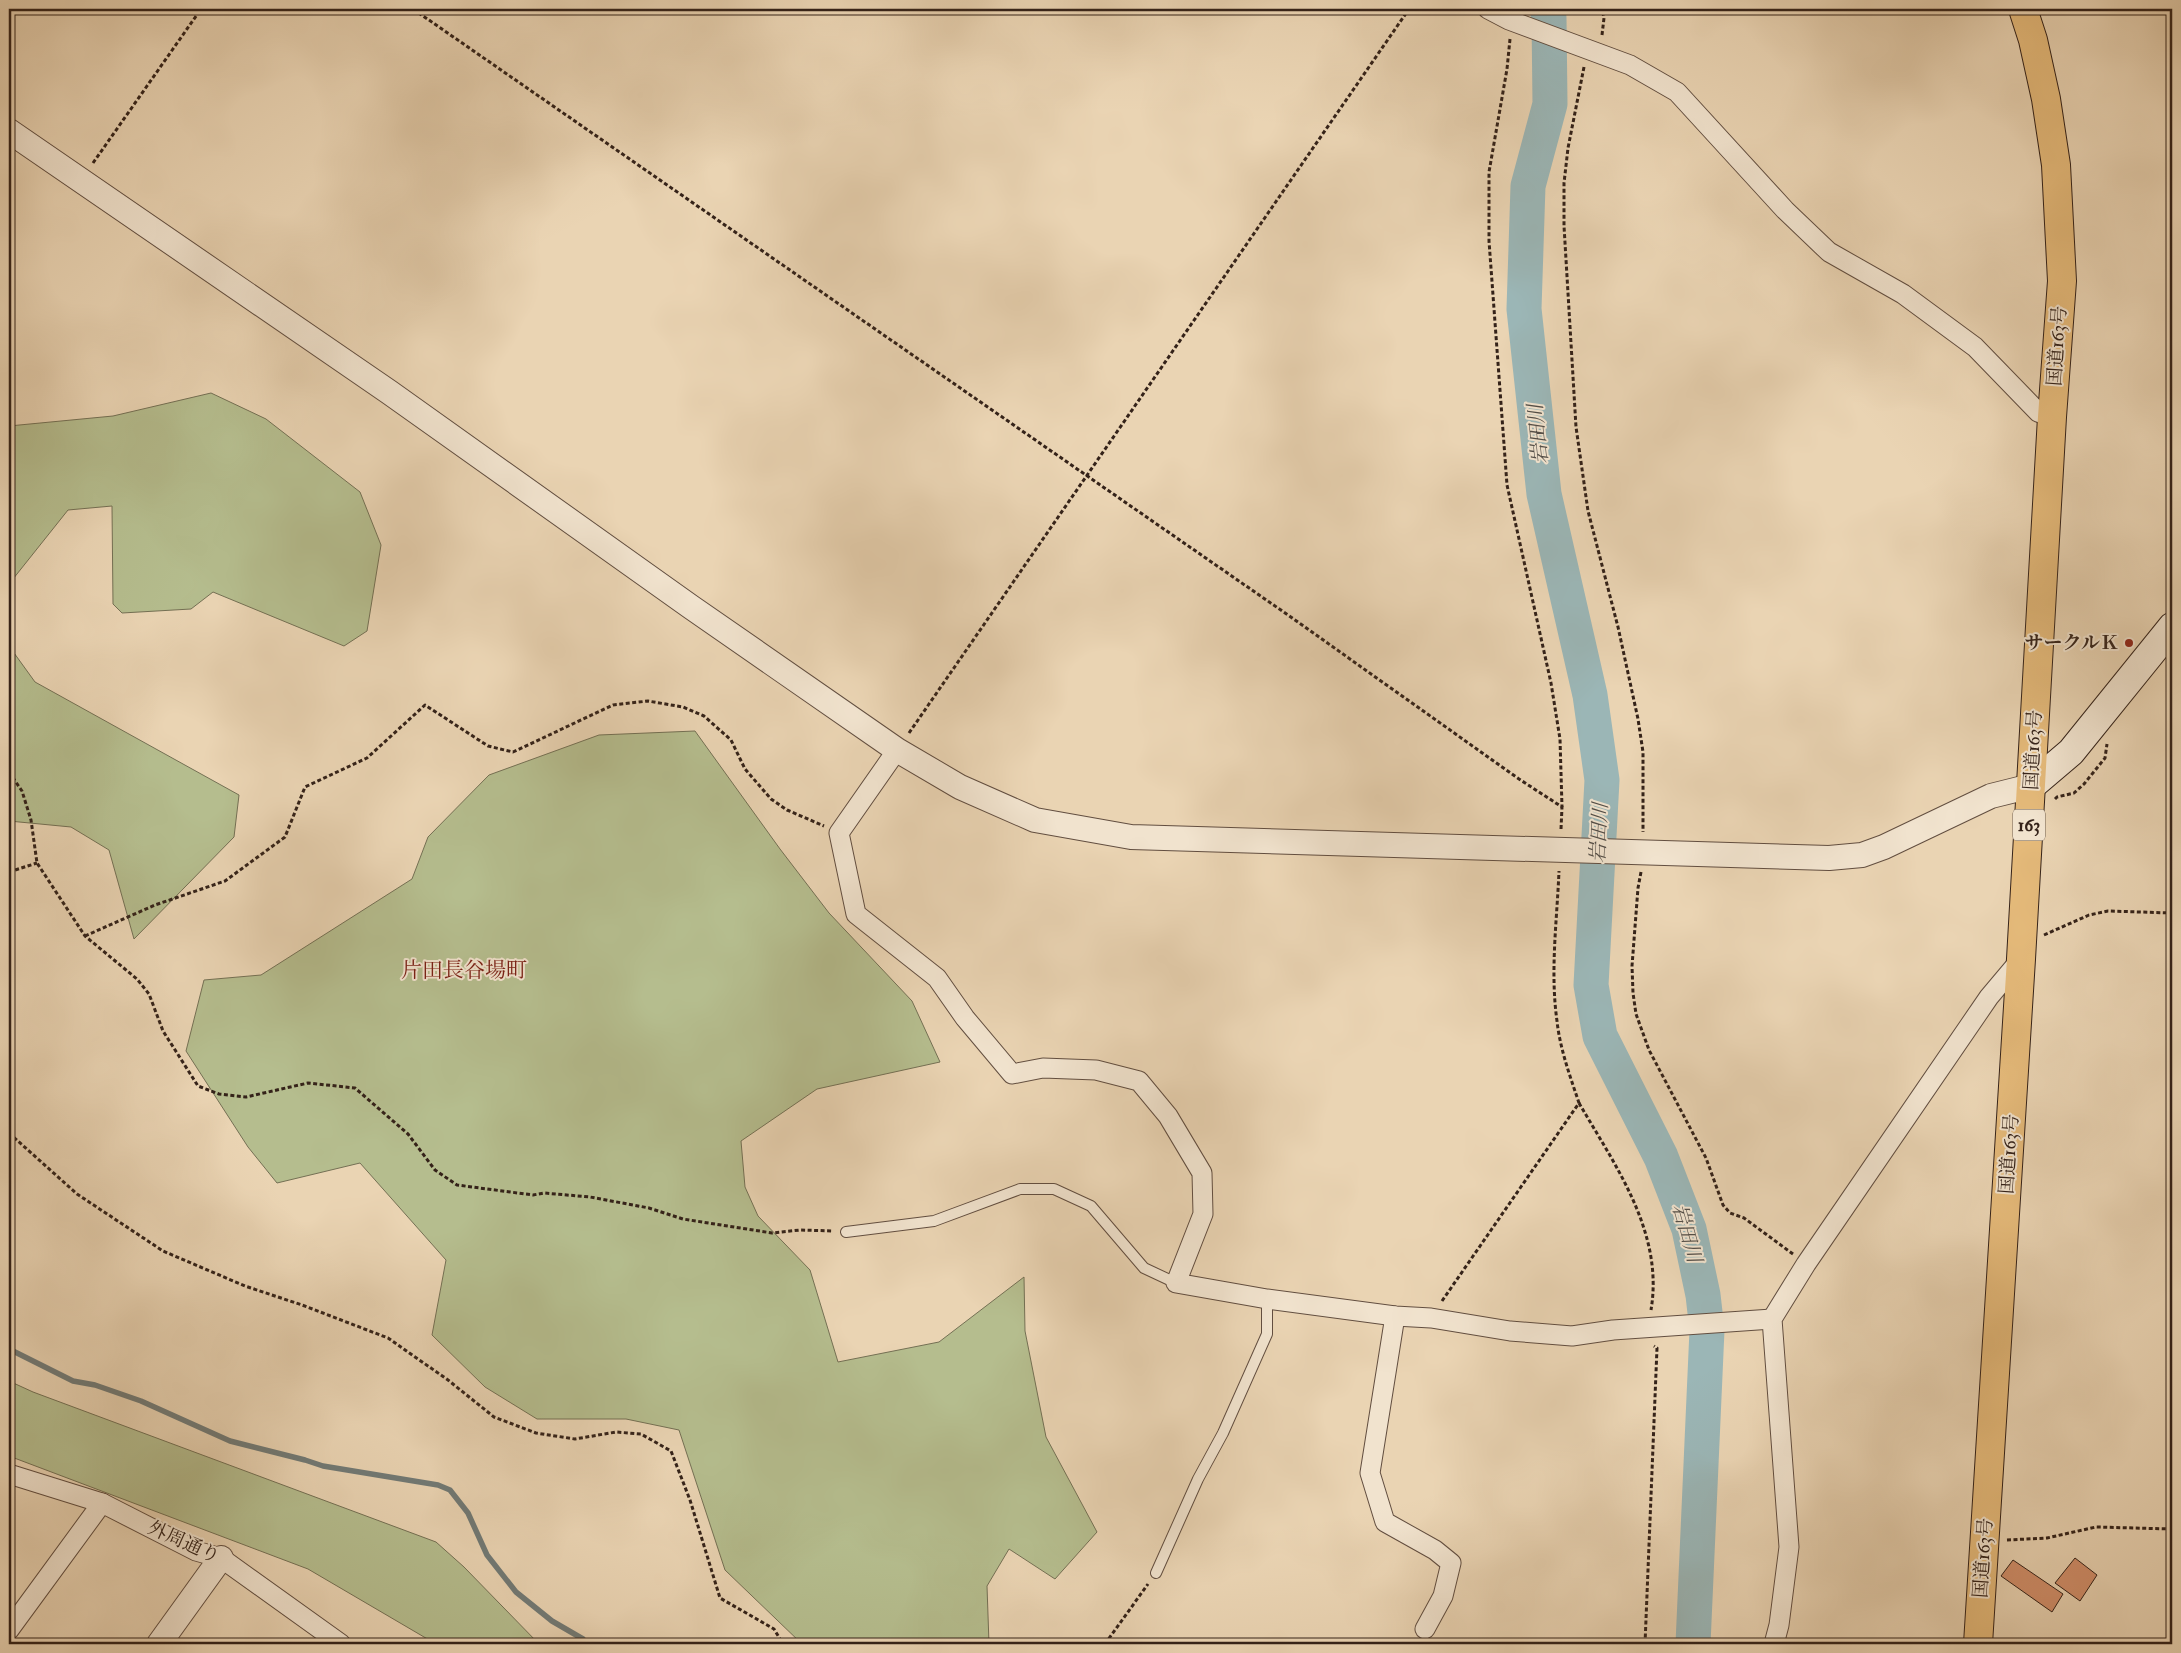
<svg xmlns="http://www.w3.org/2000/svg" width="2181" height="1653" viewBox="0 0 2181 1653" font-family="'IM FELL Double Pica','Noto Serif JP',serif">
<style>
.green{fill:#b5bd8e;stroke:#747054}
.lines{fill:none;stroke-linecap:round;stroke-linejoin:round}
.stream{stroke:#727b77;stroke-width:5.5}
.river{stroke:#9bb6b6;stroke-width:35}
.building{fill:#d18f6b;stroke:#342219}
.service-casing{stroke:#624e40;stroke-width:12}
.minor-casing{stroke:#624e40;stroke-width:21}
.tertiary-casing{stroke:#624e40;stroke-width:26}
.secondary-casing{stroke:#342219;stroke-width:30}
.trunk-casing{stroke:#342219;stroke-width:30}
.path{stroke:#342219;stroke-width:3;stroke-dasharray:4 2.5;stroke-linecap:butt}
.service{stroke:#f1e3ce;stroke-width:10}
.minor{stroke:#f1e3ce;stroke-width:19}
.tertiary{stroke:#f1e3ce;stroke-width:24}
.secondary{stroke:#f1e3ce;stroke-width:28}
.trunk{stroke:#e5ba7a;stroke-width:28}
.poi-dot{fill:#8f2418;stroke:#f1e3ce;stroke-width:2}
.labels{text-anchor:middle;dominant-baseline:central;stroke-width:4;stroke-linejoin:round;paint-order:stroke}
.shield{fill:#f1e3ce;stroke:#6d5c4f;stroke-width:1}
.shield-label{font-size:18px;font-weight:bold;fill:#342219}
.street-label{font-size:19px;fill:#342219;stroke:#f1e3ce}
.poi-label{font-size:19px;font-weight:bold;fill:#342219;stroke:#f1e3ce;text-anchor:end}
.water-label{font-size:20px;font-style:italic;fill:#534e48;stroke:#f1e3ce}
.quarter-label{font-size:21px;fill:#7a1f14;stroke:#f1e3ce}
</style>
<rect width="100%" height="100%" fill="#ead4b3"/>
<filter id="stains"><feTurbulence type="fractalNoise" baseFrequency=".004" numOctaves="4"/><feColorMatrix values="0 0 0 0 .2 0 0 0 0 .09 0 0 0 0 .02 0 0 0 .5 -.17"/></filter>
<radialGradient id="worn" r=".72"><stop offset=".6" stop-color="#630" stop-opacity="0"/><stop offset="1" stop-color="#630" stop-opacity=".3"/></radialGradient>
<g class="green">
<polygon points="211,393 266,419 360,492 381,545 367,631 344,646 213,592 191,609 122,613 113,604 112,506 68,510 9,584 9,426 113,416"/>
<polygon points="9,646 35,682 239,795 234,837 134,939 109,850 71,827 9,821"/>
<polygon points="695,731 780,849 829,913 912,1001 940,1062 817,1089 741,1141 745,1187 758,1216 810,1270 838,1362 939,1342 1024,1277 1025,1331 1046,1437 1097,1532 1055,1579 1009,1549 987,1586 989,1644 802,1644 725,1570 679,1430 626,1419 537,1419 485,1387 432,1335 446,1260 360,1163 277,1183 248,1147 186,1051 204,980 261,975 412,879 428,837 489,775 599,735"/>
<polygon points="9,1381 33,1392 436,1542 464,1567 539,1644 436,1644 308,1569 9,1456"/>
</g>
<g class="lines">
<polyline class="stream" points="9,1349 73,1381 95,1385 141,1401 230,1441 305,1460 323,1466 438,1485 450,1490 468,1513 487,1555 516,1592 552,1621 583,1639 587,1644"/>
<polyline class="river" points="1547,9 1549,18 1550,104 1528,186 1524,309 1544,494 1590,695 1602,780 1591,985 1600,1036 1661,1157 1689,1229 1703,1295 1707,1330 1693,1644"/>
</g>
<g class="building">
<polygon points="2075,1558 2097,1575 2080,1601 2055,1583"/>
<polygon points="2013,1560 2063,1594 2052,1612 2001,1576"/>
</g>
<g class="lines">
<defs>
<g id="service">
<polyline points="846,1232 934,1221 1020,1189 1054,1189 1091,1206 1144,1268 1176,1283"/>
<polyline points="1156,1573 1198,1479 1223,1433 1267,1334 1267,1299"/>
</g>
<g id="minor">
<polyline points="1488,9 1509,20 1630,65 1677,92 1785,210 1829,252 1903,294 1975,347 2038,412 2052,417"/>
<polyline points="897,750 839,833 856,914 937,978 965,1018 1012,1074 1043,1068 1096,1070 1139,1081 1168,1116 1202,1173 1203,1214 1176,1283 1267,1299 1395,1316 1431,1318 1510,1331 1572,1336 1613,1330 1772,1319"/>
<polyline points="1395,1316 1370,1473 1385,1522 1435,1550 1451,1563 1443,1596 1425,1629"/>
<polyline points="9,1474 102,1503 196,1551 221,1558 341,1644"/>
<polyline points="9,1630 102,1503"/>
<polyline points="1774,1644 1779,1625 1789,1547 1772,1319 1806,1264 1989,997 2021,959"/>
</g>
<g id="tertiary">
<polyline points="9,131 389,392 691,607 897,750 960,787 1035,820 1131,837 1829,858 1862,855 1884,847 1991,796 2031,786"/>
<polyline points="159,1644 221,1558"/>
</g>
<polyline id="secondary" points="2031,786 2071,752 2172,627"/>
<polyline id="trunk" points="1978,1644 2021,959 2052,417 2062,281 2056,165 2046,99 2033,40 2023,9"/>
</defs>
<use href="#service" class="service-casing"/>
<use href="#minor" class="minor-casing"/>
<use href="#tertiary" class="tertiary-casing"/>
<use href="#secondary" class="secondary-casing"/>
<use href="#trunk" class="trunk-casing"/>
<g class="path">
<polyline points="413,9 1288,615 1519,779 1562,807 1561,829"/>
<polyline points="1602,35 1604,18 1602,9"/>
<polyline points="1510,39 1507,69 1489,172 1489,241 1507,485 1551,683 1560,739 1562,807"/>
<polyline points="1584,67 1568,148 1564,183 1564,226 1576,427 1588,511 1618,627 1638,719 1643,752 1643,832"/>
<polyline points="93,163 201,9"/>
<polyline points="909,733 1409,9"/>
<polyline points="9,772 22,791 31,820 37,863 85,936 137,979 149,994 163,1031 198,1086 219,1094 246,1097 308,1083 355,1088 408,1134 435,1170 457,1185 533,1195 544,1193 590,1197 649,1208 683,1219 772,1233 800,1230 833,1231"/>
<polyline points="2055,799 2057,797 2074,793 2084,784 2105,758 2107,744"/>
<polyline points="9,872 37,863"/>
<polyline points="1641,872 1638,888 1632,966 1633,993 1636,1014 1649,1050 1706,1158 1723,1205 1730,1213 1744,1218 1793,1254"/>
<polyline points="2044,935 2089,915 2108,911 2172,913"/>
<polyline points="85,936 155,905 225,881 285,837 305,787 367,758 425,705 488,746 513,752 613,705 648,701 683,707 704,716 731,740 745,769 771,799 787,810 824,826"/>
<path d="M1579,1103c37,64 85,130 72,207"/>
<polyline points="9,1133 77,1194 163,1251 245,1286 302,1305 388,1338 448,1380 494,1417 536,1433 575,1439 616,1432 641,1434 671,1451 690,1500 720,1598 774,1629 783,1644"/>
<path d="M1442,1301l137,-198c-9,-27 -19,-54 -22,-82 -7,-49 0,-101 2,-150"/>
<polyline points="2007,1540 2047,1538 2096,1527 2172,1529"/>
<polyline points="1105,1644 1148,1584"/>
<polyline points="1645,1644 1657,1348 1654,1346"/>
</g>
<use href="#service" class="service"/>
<use href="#minor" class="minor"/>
<use href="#tertiary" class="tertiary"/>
<use href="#secondary" class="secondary"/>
<use href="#trunk" class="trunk"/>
</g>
<circle class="poi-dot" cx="2129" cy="643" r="5"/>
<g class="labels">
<rect class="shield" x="2013" y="809.5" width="32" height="31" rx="4"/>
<g class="shield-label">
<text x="2029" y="825">163</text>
</g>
<g class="street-label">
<text transform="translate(2057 346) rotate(-86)">国道163号</text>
<text transform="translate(2033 750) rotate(-87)">国道163号</text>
<text transform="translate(2009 1154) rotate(-86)">国道163号</text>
<text transform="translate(184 1542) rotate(24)">外周通り</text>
<text transform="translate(1983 1558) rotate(-86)">国道163号</text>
</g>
<g class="poi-label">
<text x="2119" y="643">サークルＫ</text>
</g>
<g class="water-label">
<text transform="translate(1538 434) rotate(-96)">岩田川</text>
<text transform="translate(1599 833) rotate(-87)">岩田川</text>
<text transform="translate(1687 1233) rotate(74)">岩田川</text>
</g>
<g class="quarter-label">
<text x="464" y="970">片田長谷場町</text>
</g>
</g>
<rect width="2181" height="1653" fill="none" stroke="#ead4b3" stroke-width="30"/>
<rect x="10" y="10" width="2161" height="1633" fill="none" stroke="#342219" stroke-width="2.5"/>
<rect x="15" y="15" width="2151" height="1623" fill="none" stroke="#342219"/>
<rect width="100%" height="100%" filter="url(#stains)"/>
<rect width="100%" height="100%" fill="url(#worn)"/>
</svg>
